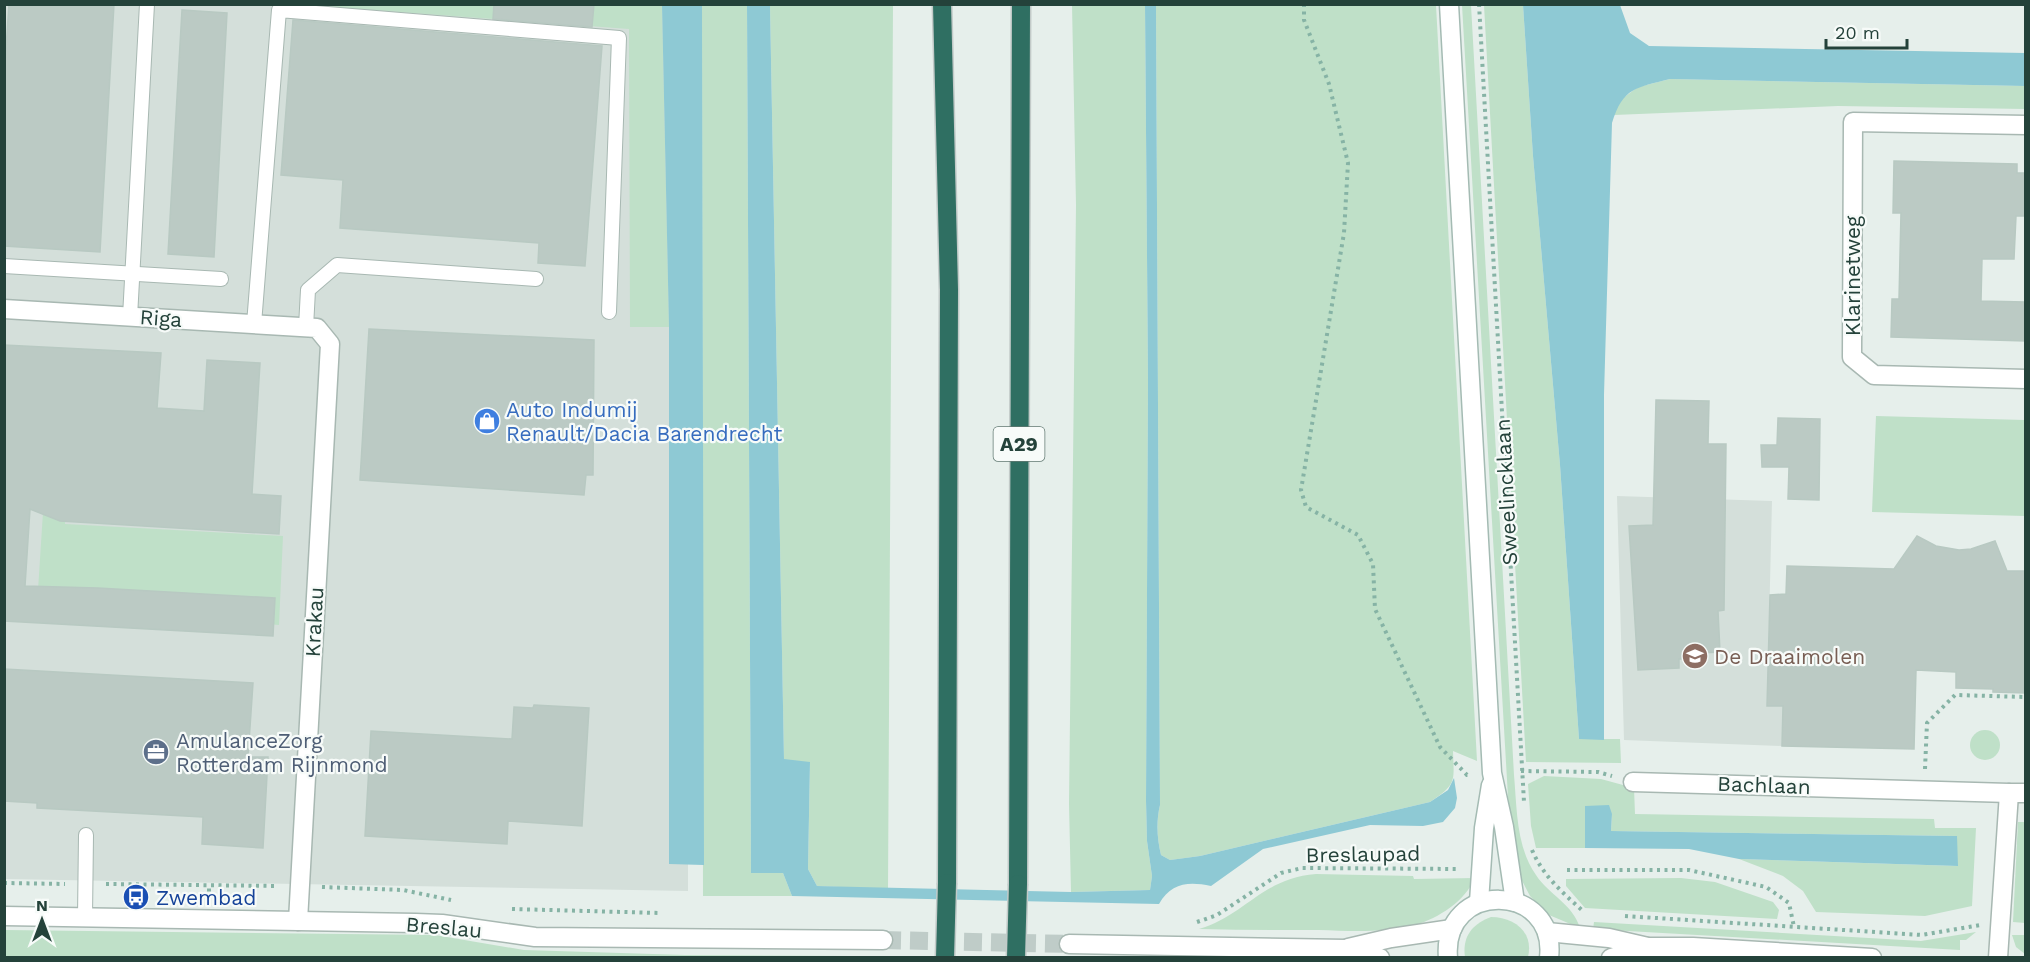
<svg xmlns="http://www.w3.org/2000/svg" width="2030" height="962" viewBox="0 0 2030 962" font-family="'Work Sans',sans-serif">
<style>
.built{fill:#d4dfda}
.green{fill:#bfe0c8}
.water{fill:#8ec9d4}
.building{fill:#bbcac4;stroke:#b8c9c2;stroke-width:1.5}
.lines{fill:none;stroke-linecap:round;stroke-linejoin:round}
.tertiary-tunnel{stroke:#bfccc8;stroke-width:18;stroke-dasharray:18 9;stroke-linecap:butt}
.service-casing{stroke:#a8b8b2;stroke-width:16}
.minor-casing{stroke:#a8b8b2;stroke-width:21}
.tertiary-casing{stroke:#a8b8b2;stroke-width:21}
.secondary-casing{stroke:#a4bbb3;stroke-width:21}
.motorway-casing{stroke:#c2cac8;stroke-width:21}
.path{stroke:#86b3a5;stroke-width:4;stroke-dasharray:3 4.5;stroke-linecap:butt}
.service{stroke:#fff;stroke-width:14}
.minor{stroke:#fff;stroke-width:18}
.tertiary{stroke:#fff;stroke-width:18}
.secondary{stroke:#fff;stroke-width:18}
.motorway{stroke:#2f6f62;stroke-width:18}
.motorway-bridge-casing{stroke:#c2cac8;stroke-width:21;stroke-linecap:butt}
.motorway-bridge{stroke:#2f6f62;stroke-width:18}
.labels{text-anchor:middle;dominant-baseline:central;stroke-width:4.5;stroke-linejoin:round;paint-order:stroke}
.shield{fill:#f7fbf9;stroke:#637a73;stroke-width:1.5}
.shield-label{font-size:20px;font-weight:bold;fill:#24423a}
.street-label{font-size:21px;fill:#24423a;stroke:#f7fbf9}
.shop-label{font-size:21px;fill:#366cbe;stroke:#f7fbf9;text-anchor:start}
.education-label{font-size:21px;fill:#785e54;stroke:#f7fbf9;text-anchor:start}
.service-label{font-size:21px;fill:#4e5e75;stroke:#f7fbf9;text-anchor:start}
.transit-label{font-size:21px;fill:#164399;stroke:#f7fbf9;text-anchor:start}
</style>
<rect width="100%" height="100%" fill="#e6efeb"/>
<g class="built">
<polygon points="5,5 682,5 688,324 688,891 5,879"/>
<polygon points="1617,496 1772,501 1767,706 1783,706 1782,746 1624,740"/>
</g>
<g class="green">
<polygon points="305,5 662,5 669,327 630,327 629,29"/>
<polygon points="702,5 747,5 751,873 783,873 792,896 703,896"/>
<polygon points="770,5 893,5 888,889 817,886 808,869 810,763 784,760"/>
<polygon points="1072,5 1145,5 1148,382 1146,801 1147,841 1152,876 1150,890 1071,892 1069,804 1076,205"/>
<path d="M1156,5h280l41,756 -24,-10c1,31 4,33 -23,51l-230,54 -30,4 -9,-5c-4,-17 -5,-33 -1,-50z"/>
<path d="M1462,5h9l43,770c3,33 2,72 22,100 13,20 37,29 44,53l-31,-13 -19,-19 -12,-23 -10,-76z"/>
<polygon points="1484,5 1523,5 1533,156 1560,465 1579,739 1620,739 1621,763 1526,762"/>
<polygon points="1670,79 2025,86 2025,109 1838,106 1614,115 1619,101 1638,87"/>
<polygon points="1876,416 2025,420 2025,516 1872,512"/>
<polygon points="45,481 67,482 65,524 283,536 279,625 37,606"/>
<circle cx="1985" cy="745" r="15"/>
<polygon points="1544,776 1601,779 1634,788 1635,814 1934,819 1935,828 1976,828 1972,906 1925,916 1816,912 1803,891 1783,876 1739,859 1957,866 1957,836 1611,831 1612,814 1585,806 1585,848 1536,848 1531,826 1528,784"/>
<polygon points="2018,822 2025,822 2025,923 2013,922"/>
<path d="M1316,874l97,2 1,3 61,-1c-10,23 -36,40 -60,47 -31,8 -65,6 -96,5 -40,0 -80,0 -120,-1 46,-13 63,-51 117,-55z"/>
<polygon points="1681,878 1715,882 1773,902 1779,910 1777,919 1585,908 1566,886 1566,879"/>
<path d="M1491,917c23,0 43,15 37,40h-63c-3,-20 7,-33 26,-40z"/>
<polygon points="1594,922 1921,941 1976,932 1966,940 1960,940 1960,950 1593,929"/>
<polygon points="5,930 435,935 524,950 685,955 852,956 859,957 5,958"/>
<polygon points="2012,935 2025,935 2025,954 2016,947"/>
</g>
<g class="water">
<polygon points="662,5 702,5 704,865 669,864 669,327"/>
<path d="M747,5h23l14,754 26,3 -2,107 9,17 254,6 79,-2 2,-14 -5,-35 -1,-40 2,-419 -3,-377h11l4,800c-4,17 -3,33 1,50l9,5 30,-4 230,-54 18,-12 6,-12 3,20 -2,10 -12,14 -20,4 -53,-1 -107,24 -52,37c-23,-5 -40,-3 -52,18l-367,-8 -9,-23h-32z"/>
<path d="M1523,5h97l10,28 19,13 376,7v33l-355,-7c-34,9 -47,8 -58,44l-8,272v345l-25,-1 -19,-274 -27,-309z"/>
<polygon points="1609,805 1612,814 1611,831 1957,836 1958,866 1739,859 1689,849 1585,848 1585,806"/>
</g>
<g class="building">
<polygon points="9,4 114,4 100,252 4,246 4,78"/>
<polygon points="494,4 594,4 592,27 493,19"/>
<polygon points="182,10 227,13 214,257 168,254"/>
<polygon points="293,20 602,46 585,266 538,263 539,243 340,228 343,180 281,175"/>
<polygon points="1894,161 2017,164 2017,173 2025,173 2025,216 2016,216 2014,259 1982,259 1981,301 2025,302 2025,341 1891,337 1892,299 1899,299 1901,213 1893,213"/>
<polygon points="369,329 594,340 593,475 586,475 584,495 360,480"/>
<polygon points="4,345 161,353 157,408 204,411 207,360 260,363 252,494 281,496 279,534 60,521 30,509 25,586 98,588 275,598 273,636 4,621"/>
<polygon points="1656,400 1709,401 1708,444 1726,444 1724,610 1718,611 1720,652 1700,653 1700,659 1679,659 1679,668 1638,670 1629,526 1653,525"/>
<polygon points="1778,418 1820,419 1819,500 1788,499 1789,467 1762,467 1761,445 1777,445"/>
<polygon points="1917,536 1936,546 1959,550 1971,549 1995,541 2007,571 2025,571 2025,693 1993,692 1993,689 1956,688 1956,672 1916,670 1914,749 1782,746 1783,706 1767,706 1770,595 1786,594 1787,566 1894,569"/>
<polygon points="4,669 253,683 248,757 268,757 263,848 202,844 203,817 37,808 37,803 4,801"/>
<polygon points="534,705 589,708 582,826 508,821 507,844 365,836 371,731 512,739 514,707 533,708"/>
</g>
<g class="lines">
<polyline class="tertiary-tunnel" points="883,940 1069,944"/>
<defs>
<g id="service">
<polyline points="4,266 221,279"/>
<polyline points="130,317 147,4"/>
<polyline points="254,324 279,10 619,38 609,312"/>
<polyline points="306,327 308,290 337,265 536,279"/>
<polyline points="85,917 86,835"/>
</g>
<g id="minor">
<polyline points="2026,125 1853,122 1852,357 1874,375 2026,379"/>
<polyline points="4,309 317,328 330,344 298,921"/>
<polyline points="1633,782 2009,793"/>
<polyline points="1547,932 1609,938 1648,947 1693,947 1872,958"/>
<polyline points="1611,958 1647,947"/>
<polyline points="1998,958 2009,793 2026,793"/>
</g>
<g id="tertiary">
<polyline points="4,916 416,923 442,924 535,937 883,940"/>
<polyline points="1069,944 1346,949 1380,958"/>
<polyline points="1348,948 1391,938 1452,929"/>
</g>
<g id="secondary">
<polyline points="1449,4 1492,773 1504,827 1515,902"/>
<polyline points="1479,902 1484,828 1491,785"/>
<path d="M1448,958c-7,-79 110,-76 101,0"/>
</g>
<g id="motorway">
<polyline points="942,4 949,290 947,883"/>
<polyline points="1018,884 1021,4"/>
</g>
</defs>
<use href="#service" class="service-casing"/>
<use href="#minor" class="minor-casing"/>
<use href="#tertiary" class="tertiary-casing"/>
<use href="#secondary" class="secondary-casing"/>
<use href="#motorway" class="motorway-casing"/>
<g class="path">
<polyline points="1304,4 1304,20 1329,84 1348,163 1344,233 1301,490 1306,507 1358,535 1373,564 1375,609 1440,747 1467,775 1470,775"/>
<polyline points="1479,4 1524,802"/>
<polyline points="1925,769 1927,723 1955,695 2026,697"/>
<polyline points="1521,771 1598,772 1612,776"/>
<path d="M1532,850c11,26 31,43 52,62"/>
<polyline points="1567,870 1689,870 1766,887 1789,903 1794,927"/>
<polyline points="4,883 65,884"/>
<polyline points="106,884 278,886"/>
<polyline points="322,887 403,890 451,900"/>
<polyline points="209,899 209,885"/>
<polyline points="512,909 660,913"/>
<polyline points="1625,916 1922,935 1980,925"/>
<polyline points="1197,922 1217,915 1281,873 1302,868 1460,869"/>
</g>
<use href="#service" class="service"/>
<use href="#minor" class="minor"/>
<use href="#tertiary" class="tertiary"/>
<use href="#secondary" class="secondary"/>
<use href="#motorway" class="motorway"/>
<defs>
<g id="motorway-bridge">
<polyline points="945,958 947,883"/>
<polyline points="1016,958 1018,884"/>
</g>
</defs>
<use href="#motorway-bridge" class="motorway-bridge-casing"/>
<use href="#motorway-bridge" class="motorway-bridge"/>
</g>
<defs>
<symbol id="shop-disc" viewBox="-11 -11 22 22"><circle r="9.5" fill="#3f7fe0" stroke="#f7fbf9"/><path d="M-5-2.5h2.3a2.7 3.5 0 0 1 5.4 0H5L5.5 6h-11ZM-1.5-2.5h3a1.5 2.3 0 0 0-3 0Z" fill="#fff"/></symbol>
<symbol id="school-disc" viewBox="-11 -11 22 22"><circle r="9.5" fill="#8d6e63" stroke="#f7fbf9"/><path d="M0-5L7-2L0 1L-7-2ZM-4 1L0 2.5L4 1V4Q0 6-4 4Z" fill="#fff"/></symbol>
<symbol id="office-disc" viewBox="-11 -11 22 22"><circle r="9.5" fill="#5c6f8a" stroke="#f7fbf9"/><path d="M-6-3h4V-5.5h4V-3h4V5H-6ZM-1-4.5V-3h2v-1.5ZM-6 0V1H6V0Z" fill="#fff"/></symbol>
<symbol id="bus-disc" viewBox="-11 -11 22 22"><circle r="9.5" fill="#1a4fb4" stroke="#f7fbf9"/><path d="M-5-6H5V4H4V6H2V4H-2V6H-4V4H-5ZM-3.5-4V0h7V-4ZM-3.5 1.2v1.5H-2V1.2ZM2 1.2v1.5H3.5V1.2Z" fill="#fff"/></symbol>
</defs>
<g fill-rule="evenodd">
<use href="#shop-disc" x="472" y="406" width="30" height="30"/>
<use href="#school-disc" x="1680" y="641" width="30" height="30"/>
<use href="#office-disc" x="141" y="737" width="30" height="30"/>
<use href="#bus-disc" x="121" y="882" width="30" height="30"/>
</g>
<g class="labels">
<rect class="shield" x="993.5" y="427" width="51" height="34" rx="4.5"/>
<g class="shield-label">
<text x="1019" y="444">A29</text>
</g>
<g class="street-label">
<text transform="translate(1852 276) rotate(-90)">Klarinetweg</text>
<text transform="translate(161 318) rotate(4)">Riga</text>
<text transform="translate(1506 492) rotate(-93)">Sweelincklaan</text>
<text transform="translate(314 622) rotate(-87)">Krakau</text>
<text transform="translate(1764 785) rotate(2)">Bachlaan</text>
<text transform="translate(1363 854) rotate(-1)">Breslaupad</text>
<text transform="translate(444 927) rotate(5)">Breslau</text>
</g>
<g class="shop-label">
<text x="506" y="409">Auto Indumij<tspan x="506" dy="24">Renault/Dacia Barendrecht</tspan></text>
</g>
<g class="education-label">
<text x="1714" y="656">De Draaimolen</text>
</g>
<g class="service-label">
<text x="176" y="740">AmulanceZorg<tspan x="176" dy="24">Rotterdam Rijnmond</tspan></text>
</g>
<g class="transit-label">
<text x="156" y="897">Zwembad</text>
</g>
</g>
<rect width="2030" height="962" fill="none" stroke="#24423a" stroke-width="12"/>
<g transform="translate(42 920)" stroke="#f7fbf9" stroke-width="4.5" paint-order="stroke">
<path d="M0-4.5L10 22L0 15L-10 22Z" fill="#24423a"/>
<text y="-9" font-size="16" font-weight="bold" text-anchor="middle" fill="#24423a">N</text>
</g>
<path d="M1826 39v9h81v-9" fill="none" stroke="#24423a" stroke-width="3"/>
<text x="1835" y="39" font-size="18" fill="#24423a" stroke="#f7fbf9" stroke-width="4.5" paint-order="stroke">20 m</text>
</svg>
